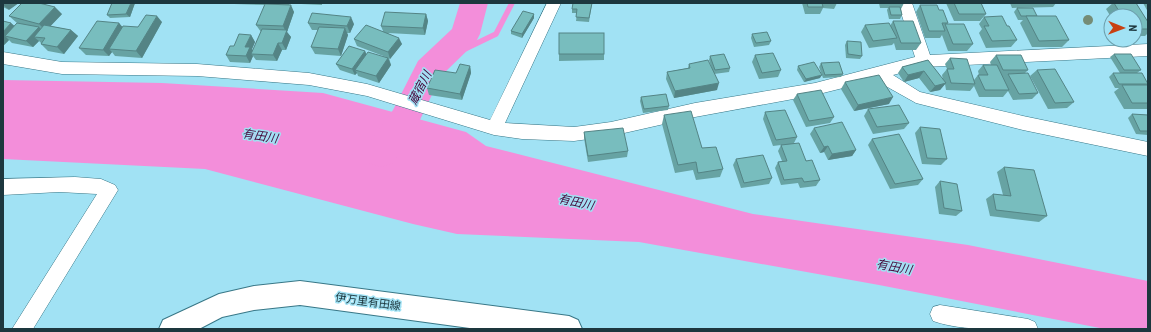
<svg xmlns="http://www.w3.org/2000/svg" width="1151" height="332" viewBox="0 0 1151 332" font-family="'Roboto Condensed','Noto Sans JP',sans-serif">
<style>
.water{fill:#f38eda}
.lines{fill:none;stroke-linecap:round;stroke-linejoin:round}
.stream{stroke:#f38eda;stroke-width:5.5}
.river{fill:#f38eda;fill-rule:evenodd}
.street-casing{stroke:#387787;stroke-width:1}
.secondary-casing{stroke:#387787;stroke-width:2}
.street{fill:#fff;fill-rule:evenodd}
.secondary{fill:#fff;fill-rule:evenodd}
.tree{fill:#758c76}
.wall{fill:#67a3a3}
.shaded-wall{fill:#548485}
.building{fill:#78bdbe;stroke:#548485}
.labels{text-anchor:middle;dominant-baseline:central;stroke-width:3;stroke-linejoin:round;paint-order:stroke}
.street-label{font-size:11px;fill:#1d373e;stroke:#a1e2f4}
.water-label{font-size:12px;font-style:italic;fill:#48093c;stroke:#a1e2f4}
</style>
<rect width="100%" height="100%" fill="#a1e2f4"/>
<polygon class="water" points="3,80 162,83 323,93 466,132 486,146 753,214 968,245 1148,281 1148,329 1105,329 879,285 639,242 457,234 413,224 205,169 3,159"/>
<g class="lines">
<polyline class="stream" points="413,123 410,118 436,63 496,34 512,3"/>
<polygon class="river" points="460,3 488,3 480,34 476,42 441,76 416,128 393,163 381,167 369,163 364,153 369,143 393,110 418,61 452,29"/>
<defs>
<g id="street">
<polygon points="547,3 561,3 505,123 574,127 611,122 695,103 815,83 915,57 898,3 912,3 930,55 1148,44 1148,56 924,67 893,75 920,92 1023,116 1148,142 1148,156 1023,130 916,103 875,80 815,95 695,117 611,136 574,141 522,139 494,135 367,96 309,85 197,76 62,74 3,64 3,52 62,62 197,64 309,73 367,84 490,120"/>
<polygon points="75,177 101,179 115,185 118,190 33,329 12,329 97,194 59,192 3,195 3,179"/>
<path d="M940,305l88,14 7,3 3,7c-34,0 -73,3 -105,-8l-3,-7 3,-7z"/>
</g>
<polygon id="secondary" points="300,281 569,316 578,320 582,329 477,329 300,305 254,310 222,317 199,329 159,329 163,320 219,294 254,286"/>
</defs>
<use href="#street" class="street-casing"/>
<use href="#secondary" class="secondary-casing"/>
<use href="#street" class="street"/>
<use href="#secondary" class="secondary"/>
</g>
<circle class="tree" cx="1088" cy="20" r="5"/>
<g class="wall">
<polygon points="3,3 9,10 3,7"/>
<polygon points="135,3 130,17 110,18 107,15"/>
<polygon points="234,3 290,3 289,5 294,12 287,32 291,37 286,50 282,50 277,61 256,60 253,56 250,63 230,62 226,55 234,46 251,35 255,42 252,49 253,51 261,32 256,25 265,5 234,4"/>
<polygon points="300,3 322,3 322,5 301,4"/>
<polygon points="592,3 589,22 576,21 577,13 572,13 572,9"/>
<polygon points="604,3 625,3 625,4"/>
<polygon points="802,3 837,3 834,9 823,8 820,14 805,14"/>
<polygon points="879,3 904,3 901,9 902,15 900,19 889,19 887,10 888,8 880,8"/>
<polygon points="946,3 981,3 986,14 980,21 954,21"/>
<polygon points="1010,3 1056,3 1053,7 1012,8"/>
<polygon points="1113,3 1136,3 1148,22 1148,33 1145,36 1135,36 1135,16 1111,16 1111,17 1106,9"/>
<polygon points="1143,3 1148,3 1148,12"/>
<polygon points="920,5 939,10 948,23 947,24 973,44 967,51 948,51 942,35 940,38 925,38 916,12"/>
<polygon points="1017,8 1037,16 1069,40 1062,47 1032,47 1020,23 1023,20 1018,20 1014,12"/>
<polygon points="62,14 50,26 71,30 78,36 64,54 48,51 41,44 41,43 39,41 33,47 12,43 9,40 3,46 3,21 11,23 14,26 17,23 9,16"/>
<polygon points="426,14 428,21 425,35 388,33 402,44 390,59 389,58 391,65 379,83 358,76 357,73 355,75 340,70 336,64 365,51 366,54 386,57 357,46 354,39 383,31 381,26"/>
<polygon points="534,14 534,18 522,38 511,34 511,31"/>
<polygon points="984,17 1007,26 1017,40 1011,47 986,48 979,33 982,29 979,24"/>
<polygon points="893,21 921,43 916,50 896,50 894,43 892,45 869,48 861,32 865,25 890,26"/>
<polygon points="162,22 142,58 115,56 112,52 109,56 86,55 79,48 119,23 122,27 138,27"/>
<polygon points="308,23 354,24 350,33 347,33 348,35 341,56 315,54 311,47 318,30 312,30"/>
<polygon points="752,34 771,41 769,45 754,47 751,38"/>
<polygon points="847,41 862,56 860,59 846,58 845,45"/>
<polygon points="559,54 604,54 604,60 559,61"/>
<polygon points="1114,54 1141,70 1137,73 1148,84 1147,85 1148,85 1148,109 1124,109 1114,92 1119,88 1115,88 1109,77 1113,73 1120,73 1110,57"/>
<polygon points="755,55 781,70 778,77 759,79 752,62"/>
<polygon points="996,55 1028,70 1025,73 1038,93 1032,99 1013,100 1008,91 1003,97 979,97 974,86 970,91 946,90 945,84 940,90 930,92 919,78 904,82 898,73 902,67 928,60 943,80 942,75 947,69 945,64 950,58 974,80 978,75 979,75 978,71 983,65 991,65 990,62"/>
<polygon points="710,56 730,68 729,72 714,74 717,90 674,98 666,79 667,72 688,68 689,64 712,69 709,60"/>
<polygon points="821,63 843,74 841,77 823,78 819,67"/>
<polygon points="470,66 471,73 462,100 429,95 427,88"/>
<polygon points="798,66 820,78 804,82 797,70"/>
<polygon points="1037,70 1074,102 1067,108 1048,109 1030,76"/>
<polygon points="845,82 889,104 854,111 841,89"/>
<polygon points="797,94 834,117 830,123 806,127 793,100"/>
<polygon points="641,97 669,106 668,110 643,113 640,101"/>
<polygon points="868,109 909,123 904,129 873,134 864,116"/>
<polygon points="765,112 797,137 794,143 820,180 816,186 800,188 798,183 781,185 775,168 778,162 782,161 778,151 781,145 773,146 763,119"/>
<polygon points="1132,114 1148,115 1148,135 1136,134 1128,118"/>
<polygon points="664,115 702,148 723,169 720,177 696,180 693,170 675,173 662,124"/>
<polygon points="920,127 947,159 941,165 922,164 915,133"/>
<polygon points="814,128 856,150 852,156 828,160 824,152 820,153 810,134"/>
<polygon points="584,132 628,151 627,157 588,162 584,138"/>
<polygon points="872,139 923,179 918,185 890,189 868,145"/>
<polygon points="736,159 772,178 769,184 741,188 733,165"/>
<polygon points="1004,167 1047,216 1039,222 990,216 986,199 993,194 1003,195 997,172"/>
<polygon points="940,181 962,211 956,216 939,214 935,187"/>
</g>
<g class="shaded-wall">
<polygon points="3,3 19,3 9,10 3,5"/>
<polygon points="131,3 135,3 130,17 126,14"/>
<polygon points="291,5 294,12 287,32 291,37 286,50 282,43 286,32 283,26"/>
<polygon points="55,7 62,14 46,31 39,24"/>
<polygon points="426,14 428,21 425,35 423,28"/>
<polygon points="534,14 534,18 522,38 522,34"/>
<polygon points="157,16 162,22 142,58 136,51"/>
<polygon points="351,17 354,24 350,33 347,26"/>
<polygon points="11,23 19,30 5,36 9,40 3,46 3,32"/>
<polygon points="119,23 125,30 109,49 112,52 109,56 103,50"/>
<polygon points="39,27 46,34 34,37 39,41 33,47 26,41"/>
<polygon points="345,28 348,35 341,56 338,49"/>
<polygon points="71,30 78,36 64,54 57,47"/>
<polygon points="251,35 255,42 252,49 254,54 251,54 253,56 250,63 246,56 245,47"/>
<polygon points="399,38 402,44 390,59 388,52"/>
<polygon points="278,43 282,50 277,61 273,55"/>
<polygon points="365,51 368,58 355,70 357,73 355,75 352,69"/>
<polygon points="388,58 391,65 379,83 376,76"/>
<polygon points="470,66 471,73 462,100 460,94"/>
<polygon points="924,71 919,78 904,82 908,75"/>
<polygon points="822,75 820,78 804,82 806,79"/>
<polygon points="719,83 717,90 674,98 675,91"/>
<polygon points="946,83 940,90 930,92 935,86"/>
<polygon points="893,97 889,104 854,111 858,105"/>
<polygon points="828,146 824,152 820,153 824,147"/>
<polygon points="856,150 852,156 828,160 832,154"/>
</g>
<g class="building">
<polygon points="22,3 39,3 55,7 39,24 9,16"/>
<polygon points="112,3 131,3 126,14 107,15"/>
<polygon points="573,3 592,3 589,18 576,17 577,9 572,9"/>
<polygon points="807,3 822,3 823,7 808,7"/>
<polygon points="954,3 981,3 986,14 959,14"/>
<polygon points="1114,3 1136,3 1148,22 1148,29 1135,29 1135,16 1122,16"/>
<polygon points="265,4 291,5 283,26 256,25"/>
<polygon points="920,5 937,5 939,10 943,10 948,23 942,23 945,31 929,31"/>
<polygon points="889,7 900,7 902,15 891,15"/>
<polygon points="1017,8 1033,8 1037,16 1021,16"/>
<polygon points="523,11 534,14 522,34 511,31"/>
<polygon points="385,12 426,14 423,28 381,26"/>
<polygon points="312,13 351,17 347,26 308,23"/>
<polygon points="146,15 157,16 136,51 109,49 123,26 138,27"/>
<polygon points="1002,16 1007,26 1009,26 1017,40 992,41 984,26 989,26 984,17"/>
<polygon points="1026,16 1056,16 1069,40 1039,41"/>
<polygon points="3,21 11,23 3,32"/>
<polygon points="97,21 119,23 103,50 79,48"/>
<polygon points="893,21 913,21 921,43 901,43"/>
<polygon points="17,23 39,27 26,41 5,36"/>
<polygon points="889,23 897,38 873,41 865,25"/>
<polygon points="945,24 964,24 973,44 953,44"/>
<polygon points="44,25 71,30 57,47 41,44 45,38 34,37"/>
<polygon points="366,25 399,38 388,52 354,39"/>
<polygon points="319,27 345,28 338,49 311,47"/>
<polygon points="262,29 287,30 282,43 278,43 273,55 251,54"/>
<polygon points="767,32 771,41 756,43 752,34"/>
<rect x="559" y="33" width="45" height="21"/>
<polygon points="239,34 251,35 245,47 250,47 246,56 226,55 230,46 234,46"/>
<polygon points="847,41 861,42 862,56 848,54"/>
<polygon points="349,46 365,51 352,69 336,64"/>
<polygon points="368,52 388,58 376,76 355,70"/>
<polygon points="773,53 781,70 762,73 755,55"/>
<polygon points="724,54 730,68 715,70 710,56"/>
<polygon points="1114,54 1131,54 1141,70 1124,70"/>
<polygon points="996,55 1021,55 1028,70 1003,70"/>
<polygon points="950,58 967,59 975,84 951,83 947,69 954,69"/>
<polygon points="708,60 719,83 675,91 667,72 690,68 689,64"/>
<polygon points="928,60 946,83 935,86 924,71 908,75 902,67"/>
<polygon points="814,62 822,75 806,79 798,66"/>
<polygon points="839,62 843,74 825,75 821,63"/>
<polygon points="460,64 470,66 460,94 427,88 435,70 456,73"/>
<polygon points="983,65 997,65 1009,90 985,90 978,75 988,75"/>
<polygon points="1055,69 1074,102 1055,103 1037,70"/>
<polygon points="1028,73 1038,93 1019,94 1008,74"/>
<polygon points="1113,73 1142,73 1148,84 1119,84"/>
<polygon points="879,75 893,97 858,105 845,82"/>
<polygon points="1122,85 1148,85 1148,103 1132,103"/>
<polygon points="821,90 834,117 809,121 797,94"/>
<polygon points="666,94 669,106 644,109 641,97"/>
<polygon points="899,105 909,123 877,127 868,109"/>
<polygon points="785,110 797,137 776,140 765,112"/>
<polygon points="691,111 702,148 716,147 723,169 698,173 696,162 678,165 664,115"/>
<polygon points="1132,114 1148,115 1148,131 1140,131"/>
<polygon points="842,122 856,150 832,154 828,146 824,147 814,128"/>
<polygon points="920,127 940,129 947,159 927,158"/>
<polygon points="623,128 628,151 588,156 584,132"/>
<polygon points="899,134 923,179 895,184 872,139"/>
<polygon points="799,143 806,161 812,160 820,180 804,182 802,178 784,180 778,162 787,161 781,145"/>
<polygon points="763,155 772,178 744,183 736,159"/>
<polygon points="1004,167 1034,170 1047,216 996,210 993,194 1011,196"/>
<polygon points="940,181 957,184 962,211 944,208"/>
</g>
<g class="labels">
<g class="street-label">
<text transform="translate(368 302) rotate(8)">伊万里有田線</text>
</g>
<g class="water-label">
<text transform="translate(420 88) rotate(-63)">蔵宿川</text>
<text transform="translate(260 136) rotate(9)">有田川</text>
<text transform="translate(576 202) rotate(12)">有田川</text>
<text transform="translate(894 267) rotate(10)">有田川</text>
</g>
</g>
<rect width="1151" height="332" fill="none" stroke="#1d373e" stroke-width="8"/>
<g transform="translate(1123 28) rotate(91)"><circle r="19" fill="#a1e2f4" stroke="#6c9eab"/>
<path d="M0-3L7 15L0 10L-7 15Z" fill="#c84012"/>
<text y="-6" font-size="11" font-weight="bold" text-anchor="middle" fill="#1d373e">N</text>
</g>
</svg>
